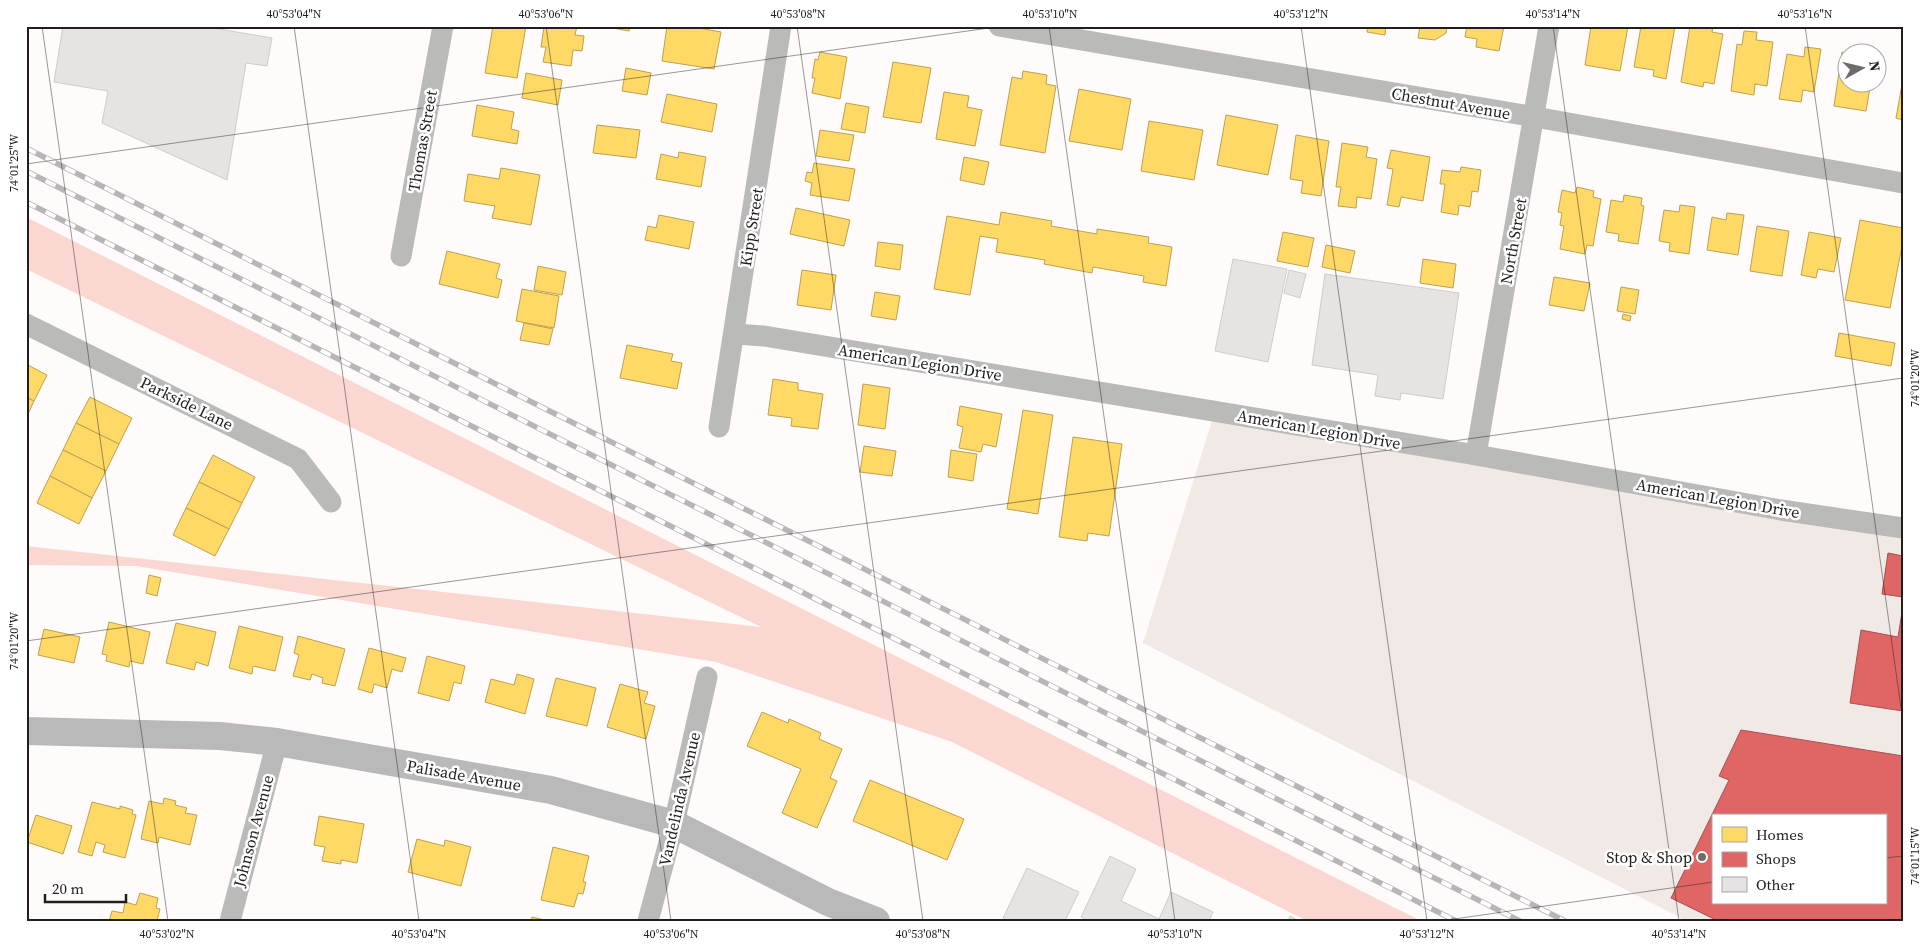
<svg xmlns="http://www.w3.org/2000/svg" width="1929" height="947" viewBox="0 0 1929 947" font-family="'Source Serif 4',serif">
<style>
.built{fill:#f0e9e6;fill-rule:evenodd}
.green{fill:#fad8d1}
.homes{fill:#ffd966;stroke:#bda150}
.shops{fill:#e06666;stroke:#a75050;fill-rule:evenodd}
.building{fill:#e6e3e2;stroke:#cfcccb}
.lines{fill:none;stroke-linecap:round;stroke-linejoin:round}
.street{stroke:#babab9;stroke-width:21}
.secondary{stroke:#b9b9b9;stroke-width:28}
.rail-casing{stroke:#b7b5b5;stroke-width:5.5}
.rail{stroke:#fff;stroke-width:4;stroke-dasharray:11;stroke-linecap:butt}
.ticks{fill:none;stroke:#221e1d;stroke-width:1;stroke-opacity:0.45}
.poi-dot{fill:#6f6b6a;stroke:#fff;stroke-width:2}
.labels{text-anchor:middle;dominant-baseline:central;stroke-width:5;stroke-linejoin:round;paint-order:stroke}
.street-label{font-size:16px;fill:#221e1d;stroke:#fff}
.poi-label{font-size:16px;fill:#221e1d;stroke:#fff;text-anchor:end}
.neatline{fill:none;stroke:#221e1d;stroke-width:2}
.ticks-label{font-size:12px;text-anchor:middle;fill:#221e1d}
</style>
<rect width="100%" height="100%" fill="#fefbfa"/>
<path class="built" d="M1215,411l688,117v393h-216l-544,-278zM1713,816h172v87h-172z"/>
<polygon class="green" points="26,217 1421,921 1307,921 952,742 716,662 136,566 26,565 26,546 761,627 26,269"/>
<g class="homes">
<polygon points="493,26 526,26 517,78 485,73"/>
<polygon points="550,26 577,26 575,35 584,36 582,51 573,50 571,66 543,62 546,47 541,47 544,27 549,28"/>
<polygon points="602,26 630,26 629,31"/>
<polygon points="667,26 688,26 721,32 714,69 662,61"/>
<polygon points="1368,26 1386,26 1385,35 1367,32"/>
<polygon points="1420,26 1447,26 1446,33 1435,40 1418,38"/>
<polygon points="1467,26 1504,26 1499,51 1476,47 1477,39 1465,37"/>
<polygon points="1591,26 1628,26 1620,71 1585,65"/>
<polygon points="1641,26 1675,26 1666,79 1653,76 1654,70 1634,67"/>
<polygon points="1690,26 1713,26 1712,32 1723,34 1714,84 1704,82 1703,87 1681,82"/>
<polygon points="1744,31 1757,32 1756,40 1773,42 1767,86 1755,84 1754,95 1731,91 1737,44 1742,45"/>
<polygon points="1805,47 1821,49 1814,92 1803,90 1801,102 1779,99 1787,54 1804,57"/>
<polygon points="820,52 847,57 840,99 812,93 815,78 812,78 815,59 818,60"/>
<polygon points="1842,52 1846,53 1846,82 1871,82 1866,111 1834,106"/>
<polygon points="893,62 931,68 921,123 883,117"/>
<polygon points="626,68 651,73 647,95 622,91"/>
<polygon points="1023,71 1047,75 1046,84 1056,86 1045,153 1000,145 1012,77 1022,79"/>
<polygon points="526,73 562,80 558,105 522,98"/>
<polygon points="1903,79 1903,120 1896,118"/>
<polygon points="1079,89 1131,99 1122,150 1069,141"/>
<polygon points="944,92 969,96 967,107 982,110 975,146 936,139"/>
<polygon points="667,94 717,104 712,132 661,122"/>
<polygon points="846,103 869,107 865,133 841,129"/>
<polygon points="477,105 514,112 511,129 519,131 517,144 472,136"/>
<polygon points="1226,115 1278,125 1268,175 1217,165"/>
<polygon points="1149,121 1203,130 1194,180 1141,171"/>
<polygon points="597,125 640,130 636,158 593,153"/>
<polygon points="820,130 854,135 849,161 816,156"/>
<polygon points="1296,135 1329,141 1321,196 1301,193 1303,181 1290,179"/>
<polygon points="1342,143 1368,147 1366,157 1377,159 1371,199 1357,197 1356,208 1338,206 1341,187 1336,187"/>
<polygon points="1391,150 1430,157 1423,201 1401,197 1399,207 1387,205 1393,169 1387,168"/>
<polygon points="679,152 706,157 701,187 656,179 661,154 678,158"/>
<polygon points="964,157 989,162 984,185 960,180"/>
<polygon points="814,163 855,169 849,201 810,195 812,183 805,181 807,172 812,173"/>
<polygon points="1461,167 1481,170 1478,192 1472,191 1470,207 1459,205 1458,215 1441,212 1445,184 1440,184 1442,170 1460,172"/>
<polygon points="501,168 540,175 531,225 492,218 495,206 464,201 468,174 499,179"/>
<polygon points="1577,187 1594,191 1593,197 1601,199 1593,246 1587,245 1585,254 1560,249 1564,226 1560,225 1562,213 1558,212 1562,190 1575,193"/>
<polygon points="1624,195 1642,198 1641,205 1644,206 1638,244 1618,241 1619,234 1606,232 1611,200 1623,202"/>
<polygon points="1680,205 1695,207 1689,254 1669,251 1670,243 1659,241 1664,210 1679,212"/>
<polygon points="796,208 850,220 844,246 790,234"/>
<polygon points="1001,212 1052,221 1051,226 1097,234 1097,229 1149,237 1148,243 1172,247 1166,286 1143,282 1144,276 1093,267 1092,273 1044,264 1045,260 996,252 998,239 980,236 970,295 934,289 947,216 999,225"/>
<polygon points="1727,213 1744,215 1738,255 1707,250 1712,217 1726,220"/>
<polygon points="659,215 694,222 689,249 645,240 648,226 656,228"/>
<polygon points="1860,220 1903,228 1903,241 1890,308 1845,300"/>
<polygon points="1757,226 1789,231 1782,276 1750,271"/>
<polygon points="1283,232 1314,238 1308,267 1277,261"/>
<polygon points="1809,232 1841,238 1834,272 1818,269 1816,278 1801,275"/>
<polygon points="878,242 903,245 900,270 875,266"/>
<polygon points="1326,245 1355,251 1350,273 1322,267"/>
<polygon points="447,251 500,264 496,278 502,280 498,298 439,284"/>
<polygon points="1423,259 1456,264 1453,288 1420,283"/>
<polygon points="538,266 566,272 562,295 534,290"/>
<polygon points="802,270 836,275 831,310 797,305"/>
<polygon points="1554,277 1590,283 1584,311 1549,305"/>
<polygon points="1621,287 1639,290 1635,314 1617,311"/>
<polygon points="522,289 559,296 554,328 516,321"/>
<polygon points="875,292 900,296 896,320 871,316"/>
<polygon points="1623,314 1631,316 1630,321 1622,319"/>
<polygon points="524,323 553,329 549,345 520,340"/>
<polygon points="1839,333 1895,343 1891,366 1835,356"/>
<polygon points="627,345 673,354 671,361 682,363 677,389 620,378"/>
<polygon points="26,364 47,375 34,401 26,397"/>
<polygon points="773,379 798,383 798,390 823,394 818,429 791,426 792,418 768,415"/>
<polygon points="863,384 890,388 885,429 858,425"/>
<polygon points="26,397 34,401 26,418"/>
<polygon points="90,397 132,418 119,444 76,423"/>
<polygon points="960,406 1002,414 996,447 983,444 981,452 959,448 963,427 957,425"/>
<polygon points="1023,410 1053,415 1038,514 1007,509"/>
<polygon points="76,423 119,444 106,471 63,450"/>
<polygon points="1073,437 1122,444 1109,536 1088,533 1087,541 1059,537"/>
<polygon points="864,446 896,451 892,476 860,472"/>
<polygon points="63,450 106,471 92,498 50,476"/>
<polygon points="951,450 977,454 973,481 948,477"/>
<polygon points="213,455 255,477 242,503 199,482"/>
<polygon points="50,476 92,498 79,524 37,503"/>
<polygon points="199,482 242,503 229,529 186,508"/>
<polygon points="186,508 229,529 215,556 173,535"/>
<polygon points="149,575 161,578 157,596 146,593"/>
<polygon points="109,622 150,632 143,664 130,661 129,667 106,661 107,655 102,654"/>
<polygon points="176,623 216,632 208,666 196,662 194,670 166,663"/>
<polygon points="239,626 283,637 275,671 253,666 252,674 229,668"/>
<polygon points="44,629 80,637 74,663 38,655"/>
<polygon points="298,636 345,649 335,686 322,683 323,678 312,674 310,680 293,676 299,655 294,653"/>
<polygon points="369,648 406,658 402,672 392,669 387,688 374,684 372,693 358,689"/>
<polygon points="427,656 465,666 461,684 454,682 449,701 418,693"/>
<polygon points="517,674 534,679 525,714 485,702 491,679 514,685"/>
<polygon points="556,678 596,688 587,726 546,716"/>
<polygon points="620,684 648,692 644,703 655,706 646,739 607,727"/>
<polygon points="762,712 788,723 789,719 821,733 819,739 842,749 830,778 837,781 817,828 782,813 801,769 747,746"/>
<polygon points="870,780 964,819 947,860 853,821"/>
<polygon points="164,798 176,801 175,805 187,808 185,813 197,815 190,845 159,837 158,843 141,839 149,801 163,804"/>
<polygon points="92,802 120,809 120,806 133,810 132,814 136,815 125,858 103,852 105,845 96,842 92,856 78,852"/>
<polygon points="36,815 72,826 63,854 27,842"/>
<polygon points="319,816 364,824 357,863 341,860 341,864 322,861 325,847 314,845"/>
<polygon points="417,839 444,846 445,840 471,847 461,886 408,872"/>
<polygon points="553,847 589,856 583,882 586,882 583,894 578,893 574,907 541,900"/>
<polygon points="140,893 158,898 156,908 160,909 157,921 109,921 112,911 123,913 125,902 136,905"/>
<polygon points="532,917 549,921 531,921"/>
</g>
<g class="shops">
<polygon points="1888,553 1903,556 1903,597 1882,594"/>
<polygon points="1903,606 1903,711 1850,703 1861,630 1898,637"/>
<path d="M1741,730l162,26v165h-185l-47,-23 58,-118 -10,-4zM1713,816h172v87h-172z"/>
</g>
<g class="building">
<polygon points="63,26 201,26 272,38 267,66 246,63 227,180 102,123 108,91 54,82"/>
<polygon points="1233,259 1287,269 1268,362 1215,351"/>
<polygon points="1289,270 1306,274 1300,298 1284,293"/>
<polygon points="1325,274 1459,293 1443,399 1401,393 1400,400 1375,396 1378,375 1312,365"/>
<polygon points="1110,856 1136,869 1121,901 1159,919 1171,892 1213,912 1209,921 1088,921 1081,917"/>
<polygon points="1027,868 1079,892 1065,921 1009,921 1003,918"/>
<polygon points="1290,916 1299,921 1288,921"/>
</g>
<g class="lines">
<g class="street">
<polyline points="999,26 1535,117 1903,183"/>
<polyline points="401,256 443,26"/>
<polyline points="26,324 298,459 331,502"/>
<polyline points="735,334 764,336 1476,455 1781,510 1903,528"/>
<polyline points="719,427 781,26"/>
<polyline points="1476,455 1549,26"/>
<polyline points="230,921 277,742"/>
<polyline points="648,921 674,824 707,677"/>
</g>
<polyline class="secondary" points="26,731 220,736 277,742 551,790 674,824 828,902 876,921"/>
<defs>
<g id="rail">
<polyline points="26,148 1565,921"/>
<polyline points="26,171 1520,921"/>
<polyline points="26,202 1456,921"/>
</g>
</defs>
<use href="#rail" class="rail-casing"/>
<use href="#rail" class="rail"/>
</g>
<path class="ticks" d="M42,26l126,895M294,26l125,895M546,26l125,895M797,26l126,895M1049,26l126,895M1301,26l126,895M1553,26l126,895M1805,26l98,696M26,164l977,-138M26,641l1877,-263M1885,858l18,-2M1440,921l273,-39"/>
<circle class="poi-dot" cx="1702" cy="857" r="5"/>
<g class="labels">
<g class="street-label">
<text transform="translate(1451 103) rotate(10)">Chestnut Avenue</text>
<text transform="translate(422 141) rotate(-80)">Thomas Street</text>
<text transform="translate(751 227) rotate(-81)">Kipp Street</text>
<text transform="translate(1513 241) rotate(-80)">North Street</text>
<text transform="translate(920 362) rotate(9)">American Legion Drive</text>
<text transform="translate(187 403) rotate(26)">Parkside Lane</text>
<text transform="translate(1319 429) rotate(10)">American Legion Drive</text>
<text transform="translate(1718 498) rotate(10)">American Legion Drive</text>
<text transform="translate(464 775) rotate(10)">Palisade Avenue</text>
<text transform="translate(679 799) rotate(-77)">Vandelinda Avenue</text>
<text transform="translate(253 831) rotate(-75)">Johnson Avenue</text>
</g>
<g class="poi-label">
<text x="1692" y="857">Stop &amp; Shop</text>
</g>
</g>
<rect width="1929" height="947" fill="none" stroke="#ffffff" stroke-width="55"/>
<rect x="1712" y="814" width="175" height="90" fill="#ffffff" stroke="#a7a5a5"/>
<rect x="1722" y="827" width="25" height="15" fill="#ffd966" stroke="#a7a5a5"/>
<text x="1756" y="840" font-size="15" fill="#221e1d">Homes</text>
<rect x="1722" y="852" width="25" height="15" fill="#e06666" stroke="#a7a5a5"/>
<text x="1756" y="864" font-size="15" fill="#221e1d">Shops</text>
<rect x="1722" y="877" width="25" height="15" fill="#e6e3e2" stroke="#a7a5a5"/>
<text x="1756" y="890" font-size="15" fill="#221e1d">Other</text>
<g transform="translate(1862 68) rotate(82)"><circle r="24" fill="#ffffff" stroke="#a7a5a5"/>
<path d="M0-4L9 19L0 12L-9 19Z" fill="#6f6b6a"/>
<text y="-8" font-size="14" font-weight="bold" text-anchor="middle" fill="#221e1d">N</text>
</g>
<path d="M45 894v8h81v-8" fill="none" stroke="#221e1d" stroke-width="2.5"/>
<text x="52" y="894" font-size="15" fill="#221e1d" stroke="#ffffff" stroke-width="4" paint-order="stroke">20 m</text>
<rect x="28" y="28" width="1874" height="892" class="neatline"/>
<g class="ticks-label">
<text x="294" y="18">40°53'04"N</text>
<text x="546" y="18">40°53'06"N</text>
<text x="798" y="18">40°53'08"N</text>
<text x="1050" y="18">40°53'10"N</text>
<text x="1301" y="18">40°53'12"N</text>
<text x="1553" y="18">40°53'14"N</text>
<text x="1805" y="18">40°53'16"N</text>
<text transform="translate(14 163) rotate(-90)" y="4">74°01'25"W</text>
<text transform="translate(1915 378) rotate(-90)" y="4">74°01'20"W</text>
<text transform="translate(14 641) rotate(-90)" y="4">74°01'20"W</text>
<text transform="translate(1915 856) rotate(-90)" y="4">74°01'15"W</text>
<text x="167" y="938">40°53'02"N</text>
<text x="419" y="938">40°53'04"N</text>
<text x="671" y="938">40°53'06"N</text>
<text x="923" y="938">40°53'08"N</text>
<text x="1175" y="938">40°53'10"N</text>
<text x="1427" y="938">40°53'12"N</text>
<text x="1679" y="938">40°53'14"N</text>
</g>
</svg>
